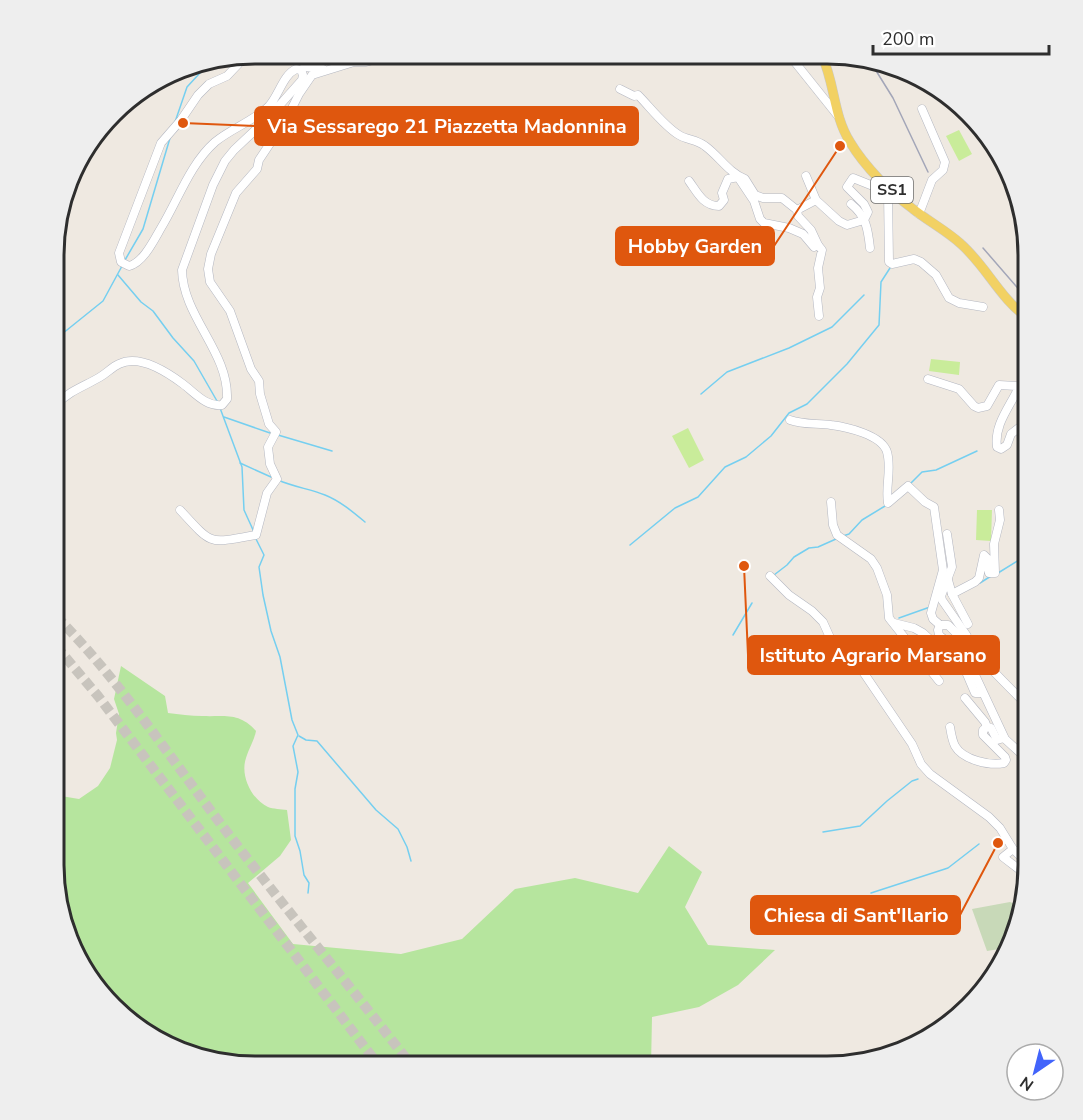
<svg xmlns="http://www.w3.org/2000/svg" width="1083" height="1120" viewBox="0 0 1083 1120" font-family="'Nunito Sans',sans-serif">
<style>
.green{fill:#b6e59e}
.cemetery{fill:#c8d9b8}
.pitch{fill:#c9ec9a}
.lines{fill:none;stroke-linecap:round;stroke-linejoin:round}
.stream{stroke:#75cff0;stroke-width:1.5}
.highway-tunnel{stroke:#c8c4bd;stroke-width:10;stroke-dasharray:10 5;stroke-linecap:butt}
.minor-casing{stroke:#b4b7c1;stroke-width:9}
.major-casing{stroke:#c9c9c9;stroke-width:10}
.minor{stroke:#fff;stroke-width:8}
.major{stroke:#f2d163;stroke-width:9}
.rail{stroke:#a3a6b8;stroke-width:1.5}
.labels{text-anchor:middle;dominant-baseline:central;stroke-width:4.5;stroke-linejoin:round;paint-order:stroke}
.shield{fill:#fff;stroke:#6d6d6d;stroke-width:1.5}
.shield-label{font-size:16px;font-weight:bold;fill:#2e2e2e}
.rim{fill:none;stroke:#2e2e2e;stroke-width:3}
.leader{fill:none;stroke:#df570e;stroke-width:2}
.callout-dot{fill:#df570e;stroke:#fff;stroke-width:2}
.callout{fill:#df570e;stroke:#df570e;stroke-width:2}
.callout-label{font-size:20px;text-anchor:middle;font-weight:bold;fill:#fff}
</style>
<rect width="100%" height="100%" fill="#efe9e1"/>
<path class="green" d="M121,666l44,30 3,17c11,1 23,3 34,3 23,1 37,-4 54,15 -2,10 -7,17 -10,27 -6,17 5,41 22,49 5,2 13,2 19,3l4,30 -11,16 -32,27 45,61 108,10 61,-15 53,-50 60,-11 63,15 31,-47 33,26 -17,35 23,38 67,5 -37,35 -39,22 -47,10 -1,49h-409l-87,-27 -67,-62 -34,-99 1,-83 24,4 19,-13 12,-18 7,-28 -1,-7 3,-19 -5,-15z"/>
<polygon class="cemetery" points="1010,902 1020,906 1006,952 1005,948 987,951 972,909"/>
<g class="pitch">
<polygon points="959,130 972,154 959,161 946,136"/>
<polygon points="931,359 960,362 959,375 929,371"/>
<polygon points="688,428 704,460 689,468 672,436"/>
<polygon points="977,510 992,510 991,541 976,540"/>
</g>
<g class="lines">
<g class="stream">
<polyline points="175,122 187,87 211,61"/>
<polyline points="125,260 143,229 170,138"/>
<polyline points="118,275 141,302 153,311 173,338 194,361 217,401"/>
<polyline points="57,338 103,301 122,266"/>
<polyline points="701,394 727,372 789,348 832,327 864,295"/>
<polyline points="220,408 242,467 244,510 254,532"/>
<polyline points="224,417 270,433"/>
<polyline points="278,435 332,451"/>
<polyline points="240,463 271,477"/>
<path d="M278,480c16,7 32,9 47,15 15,6 28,17 40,27"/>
<polyline points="911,483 922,472 936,470 977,451"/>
<polyline points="843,536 849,534 862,520 885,506"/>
<polyline points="256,539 264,555 259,567 263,595 271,631 280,657 292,720 298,735 293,746 298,772 295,789 295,836 300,851 304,875 309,883 308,893"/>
<polyline points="630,545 675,508 698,497 725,467 746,457 771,436 789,413 807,404 847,364 879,325 881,282 890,268"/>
<polyline points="998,573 1029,554"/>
<polyline points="774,575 787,565 794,557 809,548 818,547 836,539"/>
<polyline points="980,583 991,576"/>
<polyline points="899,618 930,607"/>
<polyline points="733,635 752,603"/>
<polyline points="1018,687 1029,679"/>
<polyline points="299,736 306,740 317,741 376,810 398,829 407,847 411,861"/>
<polyline points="823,832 860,826 887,801 912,781 918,779"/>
<polyline points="871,893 948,868 979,844"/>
</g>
<g class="highway-tunnel">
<path d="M56,616c63,64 113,140 167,211 61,80 127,159 189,239"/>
<polyline points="56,646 98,696 379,1066"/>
</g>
<defs>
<g id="minor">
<polyline points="790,56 838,116"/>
<polyline points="301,70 305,67 323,69"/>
<path d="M620,89l14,7 4,-1c12,12 26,31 41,40 8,5 17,4 26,11 15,11 23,26 40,33l10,16 8,3h19l15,12 1,6 13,14 7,15 -4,2 -11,-13 -14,-6 -25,-5 -4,-4 -6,-18 -16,-24 -10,2 -6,14 2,7 -5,6c-16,0 -22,-14 -30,-25"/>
<polyline points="806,176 816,200"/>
<polyline points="888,192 889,262 892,264 914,259 921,262 936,275 949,298 959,303 983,307"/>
<path d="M851,204c15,12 17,25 19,44"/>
<polyline points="797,210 816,200 839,221 847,225 864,220 868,212 864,204 847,187 853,178 888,192 892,191"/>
<polyline points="919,214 932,180 943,170 945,162 922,109"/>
<polyline points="818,245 822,250 818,268 820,288 817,297 819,316"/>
<path d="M928,379l31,10 15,17 4,2 9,-2 12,-21 17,1 1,5c-9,18 -23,35 -20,56l4,2 6,-4 4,-11 18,-14"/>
<path d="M57,404c12,-13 28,-18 43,-27 7,-4 12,-10 19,-13 20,-10 48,8 64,20 12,9 23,23 39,21l5,-6c2,-47 -44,-82 -45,-129l31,-85 12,-24 9,-11 36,-34 32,-36 1,-5 -2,-5 -5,-1c-13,6 -17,26 -27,37 -15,15 -37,22 -54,36 -25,22 -37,58 -54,86 -7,12 -18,35 -32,38l-8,-4 -2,-9 42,-110 20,-23 17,-25 11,-11 18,-8 19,-20"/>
<path d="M790,420c13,5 28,3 41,5 16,2 51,10 56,27 5,17 -2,35 1,51l20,-17 17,16 9,5 9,63 -12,43 2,6 7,6"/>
<polyline points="831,502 833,525 837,535 871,559 877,568 887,595 889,618 939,681"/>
<path d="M180,510c34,37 28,33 76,25l11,-42 10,-14 -7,-15 -2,-17 8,-15 -7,-8 -9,-30 -1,-13 -8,-12 -21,-58 -20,-29 -2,-13 3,-15 25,-61 21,-24 2,-9 28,-42 12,-24 13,-19 42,-13h12l30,-8"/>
<polyline points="947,534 952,567 941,596 942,600 967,636 965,641"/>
<polyline points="770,576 789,595 812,611 823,622 832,642 857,663 912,744 921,764 930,774 989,817 1000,828 1013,849 1029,865"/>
<polyline points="948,580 952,594 968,624"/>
<polyline points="952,594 975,582 979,578 984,555 987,558 989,573 995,573 994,544 1000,520 999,510"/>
<polyline points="894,623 914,628 923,633 966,672 975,693 982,693"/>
<polyline points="965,698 985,722 987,727 991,728 997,740 1004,738"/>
<path d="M1029,704l-5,-2c-26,-25 -50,-52 -76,-77h-8l-2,5 1,5 12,10 24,30 30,64 24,22"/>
<path d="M950,727c1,6 2,13 5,19 8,14 35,20 49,17l2,-3 -1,-3 -22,-22v-5l4,-3"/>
<polyline points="1013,849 1003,857 1029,877"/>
</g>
<path id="major" d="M822,56c13,27 11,59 28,86 15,25 40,50 63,67 15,12 34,22 48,35 26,23 39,55 68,75"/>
</defs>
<use href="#minor" class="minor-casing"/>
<use href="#major" class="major-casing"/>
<use href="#minor" class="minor"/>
<use href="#major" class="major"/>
<g class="rail">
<polyline points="870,61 893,98 928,172"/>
<polyline points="983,248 1029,301"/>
</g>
</g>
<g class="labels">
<rect class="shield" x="871" y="177" width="42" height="26" rx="4.5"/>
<g class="shield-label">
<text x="892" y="190">SS1</text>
</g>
</g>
<path d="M0 0H1083V1120H0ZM255 64H827A191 191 0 0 1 1018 255V865A191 191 0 0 1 827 1056H255A191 191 0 0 1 64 865V255A191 191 0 0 1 255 64Z" fill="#eee" fill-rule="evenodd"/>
<path class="rim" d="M255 64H827A191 191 0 0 1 1018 255V865A191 191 0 0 1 827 1056H255A191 191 0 0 1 64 865V255A191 191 0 0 1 255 64Z"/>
<path class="leader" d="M183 123L255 126M840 146L774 246M744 566L748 655M998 843L960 915"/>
<g class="callout-dot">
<circle cx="183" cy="123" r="6"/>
<circle cx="840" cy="146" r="6"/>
<circle cx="744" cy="566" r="6"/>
<circle cx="998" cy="843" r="6"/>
</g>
<g class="callout">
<rect x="255" y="107" width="383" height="38" rx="6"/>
<rect x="616" y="227" width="158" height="38" rx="6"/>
<rect x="748" y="636" width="251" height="38" rx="6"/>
<rect x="751" y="896" width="209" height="38" rx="6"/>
</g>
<g class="callout-label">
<text x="447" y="133">Via Sessarego 21 Piazzetta Madonnina</text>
<text x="695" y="253">Hobby Garden</text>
<text x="873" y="662">Istituto Agrario Marsano</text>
<text x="856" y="922">Chiesa di Sant'Ilario</text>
</g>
<g transform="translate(1035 1072) rotate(215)"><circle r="28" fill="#ffffff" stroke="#ababab" stroke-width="1.5"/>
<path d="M0-4.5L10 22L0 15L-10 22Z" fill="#4264fb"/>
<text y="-9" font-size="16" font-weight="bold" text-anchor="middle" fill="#2e2e2e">N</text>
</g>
<path d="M873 45v9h176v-9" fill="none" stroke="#2e2e2e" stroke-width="3"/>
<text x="882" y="45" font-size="18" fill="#2e2e2e" stroke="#ffffff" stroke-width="4.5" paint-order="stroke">200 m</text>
</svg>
